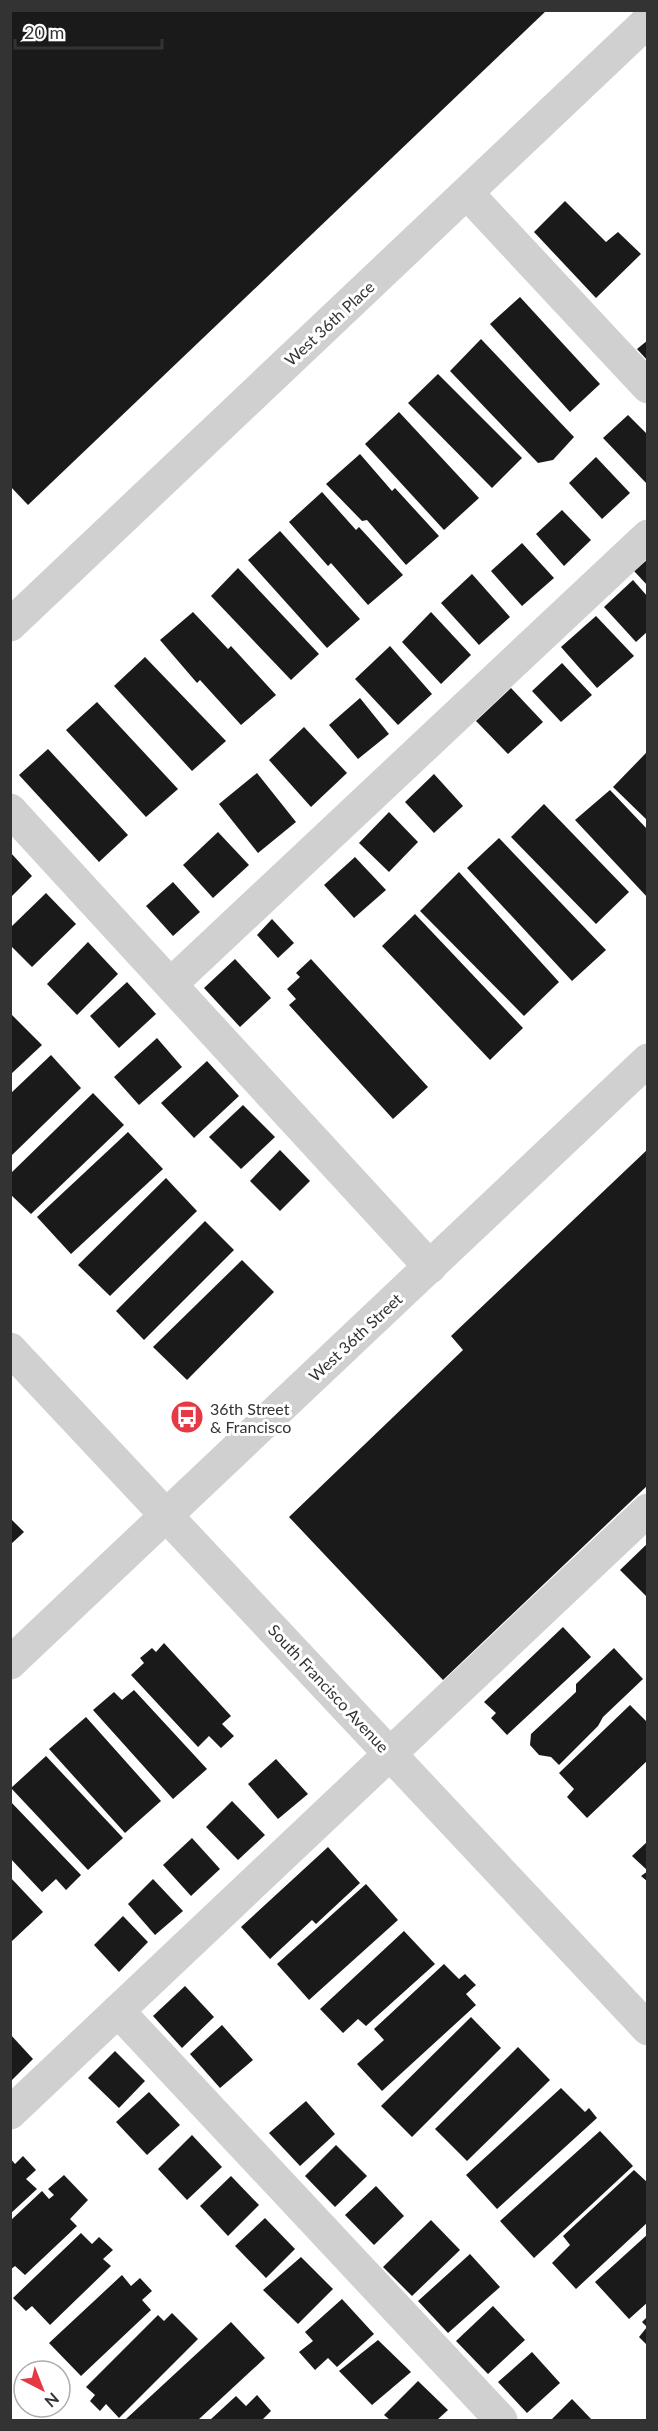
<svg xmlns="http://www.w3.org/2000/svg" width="658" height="2431" viewBox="0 0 658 2431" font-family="Lato,sans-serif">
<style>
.building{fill:#1a1a1a}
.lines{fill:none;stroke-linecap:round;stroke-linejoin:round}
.minor{stroke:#d0d0d0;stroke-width:33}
.labels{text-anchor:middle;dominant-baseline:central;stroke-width:6;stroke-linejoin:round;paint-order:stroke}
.street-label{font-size:16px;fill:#333;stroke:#fff}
.poi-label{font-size:16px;fill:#333;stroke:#fff;text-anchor:start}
</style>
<rect width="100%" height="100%" fill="#fff"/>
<g class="building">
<polygon points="10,10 547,10 28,505 10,486"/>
<polygon points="565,201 606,242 618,232 641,254 596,298 534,232"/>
<polygon points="520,297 600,384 570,412 490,324"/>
<polygon points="481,339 574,437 553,460 538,463 450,371"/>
<polygon points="648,340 648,361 637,349"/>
<polygon points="438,374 522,458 492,488 408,403"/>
<polygon points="399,412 479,498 444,530 365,444"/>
<polygon points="628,415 648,435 648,485 603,438"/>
<polygon points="360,454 392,491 395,488 439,536 406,565 367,520 362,521 326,484"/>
<polygon points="596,457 630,493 602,519 569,483"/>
<polygon points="322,492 356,530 359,527 403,575 368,605 331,563 328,566 289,522"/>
<polygon points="562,510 591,540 564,566 536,534"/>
<polygon points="280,531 360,619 327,648 248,560"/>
<polygon points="522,543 554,578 522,606 491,571"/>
<polygon points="648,559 648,586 634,571"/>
<polygon points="238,568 319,654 291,680 211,596"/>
<polygon points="472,574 510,617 479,645 441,603"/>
<polygon points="633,580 648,597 648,631 636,642 604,607"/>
<polygon points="193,612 228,649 231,646 276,695 241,725 200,680 197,683 160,640"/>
<polygon points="431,612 471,655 441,684 402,642"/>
<polygon points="596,616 634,656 597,688 561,647"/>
<polygon points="390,646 432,694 398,725 355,679"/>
<polygon points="145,657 226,741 192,771 114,686"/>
<polygon points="562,663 592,695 561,722 532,691"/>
<polygon points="511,688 543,722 508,754 476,721"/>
<polygon points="360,698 389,734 358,759 329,725"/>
<polygon points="97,702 178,789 146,817 66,730"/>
<polygon points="304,727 347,773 311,807 269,760"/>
<polygon points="48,749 128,835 99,862 19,775"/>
<polygon points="646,753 648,755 648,821 613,787"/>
<polygon points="257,773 296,822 258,853 219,804"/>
<polygon points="434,774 463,806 434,833 405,802"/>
<polygon points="610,790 648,830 648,898 575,820"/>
<polygon points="544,804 629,892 596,924 511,837"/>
<polygon points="389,812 418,842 389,872 359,843"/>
<polygon points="218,832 249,865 213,898 183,865"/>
<polygon points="499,838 606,950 572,981 467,868"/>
<polygon points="10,852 32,876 10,898"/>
<polygon points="355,857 386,890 354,918 324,885"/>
<polygon points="459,872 559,982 524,1016 420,911"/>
<polygon points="173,882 200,912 173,936 146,906"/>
<polygon points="46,893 76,924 32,967 10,945 10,928"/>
<polygon points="415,914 523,1028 490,1060 382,946"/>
<polygon points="272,919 294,943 278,958 257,935"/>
<polygon points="88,942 118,974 77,1015 47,984"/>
<polygon points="235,959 271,998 240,1027 204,988"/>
<polygon points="311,959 428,1087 393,1119 289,1005 296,999 287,989 300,977 296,973"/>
<polygon points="127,982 156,1014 119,1048 90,1016"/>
<polygon points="10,1013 42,1045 10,1075"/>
<polygon points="157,1038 182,1067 139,1105 114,1077"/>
<polygon points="51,1055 81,1088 10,1157 10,1094"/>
<polygon points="207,1061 239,1096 194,1138 161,1103"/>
<polygon points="93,1093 124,1125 31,1214 10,1194 10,1174"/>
<polygon points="243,1105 275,1137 241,1169 209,1137"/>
<polygon points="128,1132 163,1169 71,1254 37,1217"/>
<polygon points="648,1149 648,1485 443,1680 289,1517 463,1350 451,1336"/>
<polygon points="280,1150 310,1181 280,1211 250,1181"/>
<polygon points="166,1178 197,1211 110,1296 78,1265"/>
<polygon points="205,1221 234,1250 144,1340 116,1311"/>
<polygon points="242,1260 274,1292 187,1380 153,1347"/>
<polygon points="10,1518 24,1532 10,1545"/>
<polygon points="648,1543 648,1598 620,1570"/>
<polygon points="563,1627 591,1657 507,1735 491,1718 496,1713 484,1702"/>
<polygon points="164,1643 231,1716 222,1724 234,1736 221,1748 209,1736 198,1747 131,1675 144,1663 140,1658 152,1648 156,1652"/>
<polygon points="614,1648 643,1679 603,1717 598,1726 559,1765 551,1757 539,1755 530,1745 531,1734 576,1692 576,1684"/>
<polygon points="134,1690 207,1769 173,1799 93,1710 114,1692 122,1700"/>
<polygon points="630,1705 648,1723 648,1760 587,1818 567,1797 574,1789 559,1773"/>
<polygon points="86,1717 161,1801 125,1833 49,1749"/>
<polygon points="46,1756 123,1838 88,1870 11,1788"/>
<polygon points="276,1759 308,1794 278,1819 248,1784"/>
<polygon points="10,1801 81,1875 66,1890 56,1879 42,1892 10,1858"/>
<polygon points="232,1801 265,1835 238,1860 206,1827"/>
<polygon points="192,1838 220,1869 191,1896 163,1865"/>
<polygon points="648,1841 648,1871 632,1856"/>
<polygon points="328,1847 360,1883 316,1924 312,1920 270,1959 241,1927"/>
<polygon points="648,1871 648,1882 641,1876"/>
<polygon points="10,1877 43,1912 12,1941 10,1940"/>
<polygon points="153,1879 183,1911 155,1935 128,1904"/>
<polygon points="366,1884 398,1920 309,2000 277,1964"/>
<polygon points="123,1916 148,1942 119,1972 94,1945"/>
<polygon points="404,1931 435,1964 366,2026 358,2019 343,2033 320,2009"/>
<polygon points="444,1964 459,1979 465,1974 476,1985 466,1994 476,2005 382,2091 357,2064 384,2040 374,2029"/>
<polygon points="185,1986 214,2017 182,2048 153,2016"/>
<polygon points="471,2017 501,2048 412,2137 381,2106"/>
<polygon points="222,2025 253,2060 220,2088 190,2054"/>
<polygon points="10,2034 33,2059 10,2082"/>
<polygon points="518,2047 550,2080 467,2161 435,2129"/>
<polygon points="115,2051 145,2081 119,2108 88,2078"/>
<polygon points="561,2088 585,2112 589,2108 597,2118 497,2209 466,2175"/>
<polygon points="149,2092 180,2125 147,2155 116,2122"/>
<polygon points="306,2101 335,2134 300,2166 269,2133"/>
<polygon points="600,2131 633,2166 534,2258 500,2221"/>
<polygon points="192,2135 222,2167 187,2200 158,2169"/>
<polygon points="336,2145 367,2176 335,2207 305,2176"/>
<polygon points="23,2156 36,2170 26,2179 37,2189 10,2214 10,2158 15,2164"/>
<polygon points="634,2170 648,2183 648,2222 576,2289 552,2263 570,2245 563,2236"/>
<polygon points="64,2175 88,2200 70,2219 77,2226 25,2275 15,2266 10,2270 10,2221 42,2191 49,2199 54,2195 48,2189"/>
<polygon points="231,2176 259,2205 228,2236 200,2206"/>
<polygon points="376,2186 404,2216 374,2245 345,2215"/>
<polygon points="265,2218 295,2249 266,2278 235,2246"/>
<polygon points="431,2220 460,2250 412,2296 383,2267"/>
<polygon points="81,2233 92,2244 99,2237 113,2250 103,2259 111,2266 50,2325 32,2306 26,2311 13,2298"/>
<polygon points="648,2234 648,2302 629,2319 595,2282"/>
<polygon points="470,2254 500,2287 448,2333 418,2301"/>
<polygon points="301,2257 333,2289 298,2324 263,2290"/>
<polygon points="122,2275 131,2286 140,2278 152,2291 142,2300 151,2310 81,2376 49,2343"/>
<polygon points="342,2299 374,2334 337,2367 328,2358 315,2370 299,2352 313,2341 305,2332"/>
<polygon points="493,2306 525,2340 488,2374 456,2341"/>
<polygon points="172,2313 198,2339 119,2418 106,2404 100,2411 90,2401 95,2395 86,2387 158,2315 164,2321"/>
<polygon points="648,2316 648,2346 639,2337 647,2327 642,2322"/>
<polygon points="231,2322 265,2358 198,2420 126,2419"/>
<polygon points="378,2340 411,2372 372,2405 339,2371"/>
<polygon points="532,2352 560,2383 527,2413 498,2382"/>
<polygon points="418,2381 448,2410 437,2420 390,2420 384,2415"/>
<polygon points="257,2395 271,2411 262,2420 210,2420 236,2396 246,2406"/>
<polygon points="572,2399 592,2420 551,2420"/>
</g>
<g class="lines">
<g class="minor">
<polyline points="467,193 648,387"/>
<polyline points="10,625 648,21"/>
<polyline points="10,810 430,1267"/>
<polyline points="171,984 648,536"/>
<polyline points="10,1349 648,2029"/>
<polyline points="10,1663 648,1060"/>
<polyline points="118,2011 501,2420"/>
<polyline points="10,2113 648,1510"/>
</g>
</g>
<defs>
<symbol id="bus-disc" viewBox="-11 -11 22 22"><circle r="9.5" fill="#e63946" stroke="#fff"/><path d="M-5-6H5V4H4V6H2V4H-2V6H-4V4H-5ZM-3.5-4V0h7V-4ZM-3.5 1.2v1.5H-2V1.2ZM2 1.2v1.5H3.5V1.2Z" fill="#fff"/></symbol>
</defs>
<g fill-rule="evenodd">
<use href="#bus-disc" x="168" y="1398" width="38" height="38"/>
</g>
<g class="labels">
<g class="street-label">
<text transform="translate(329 323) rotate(-43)">West 36th Place</text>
<text transform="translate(355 1337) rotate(-43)">West 36th Street</text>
<text transform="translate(329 1688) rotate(47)">South Francisco Avenue</text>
</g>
<g class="poi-label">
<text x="210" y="1408">36th Street<tspan x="210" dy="18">&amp; Francisco</tspan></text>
</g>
</g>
<rect width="658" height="2431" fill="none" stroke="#333333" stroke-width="24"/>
<g transform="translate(42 2389) rotate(138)"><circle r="28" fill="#ffffff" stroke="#adadad" stroke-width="1.5"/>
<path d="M0-4.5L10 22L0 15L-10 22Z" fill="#e63946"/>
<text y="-9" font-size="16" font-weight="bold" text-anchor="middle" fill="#333333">N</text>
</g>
<path d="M15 39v9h147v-9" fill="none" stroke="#333333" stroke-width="3"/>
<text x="24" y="39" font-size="18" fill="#333333" stroke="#ffffff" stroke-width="4.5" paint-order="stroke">20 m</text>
</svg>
